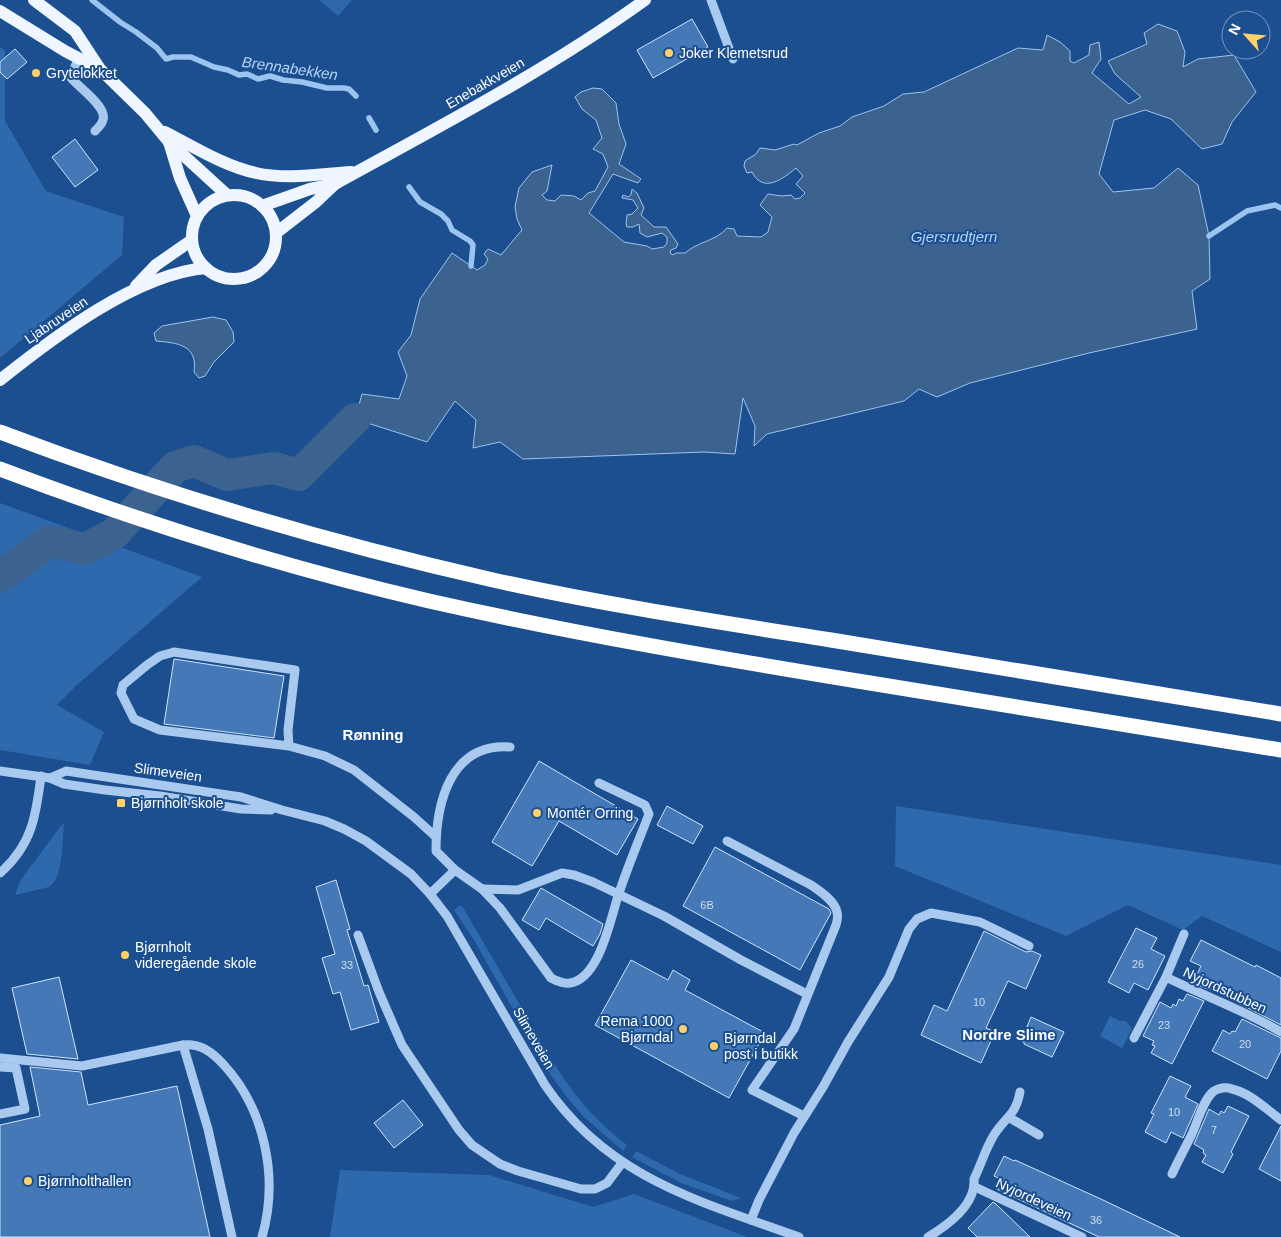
<svg xmlns="http://www.w3.org/2000/svg" width="1281" height="1237" viewBox="0 0 1281 1237" font-family="Arial,sans-serif">
<style>
.green{fill:#2e69ad}
.water{fill:#3c6290;stroke:#9cc4f0}
.lines{fill:none;stroke-linecap:round;stroke-linejoin:round}
.stream{stroke:#9cc4f0;stroke-width:5.5}
.river{stroke:#3c6290;stroke-width:32}
.building{fill:#4478b7;stroke:#cfe3fa}
.minor{stroke:#a9c9ee;stroke-width:9}
.major{stroke:#f0f6ff;stroke-width:12}
.highway{stroke:#fff;stroke-width:15}
.poi-dot{fill:#ffd166;stroke:#1b4f8f;stroke-width:2}
.labels{text-anchor:middle;dominant-baseline:central;stroke-width:4;stroke-linejoin:round;paint-order:stroke}
.number-label{font-size:11px;fill:#d0dded}
.poi-label{font-size:14px;fill:#fff;stroke:#1b4f8f;text-anchor:start}
.street-label{font-size:14px;fill:#fff;stroke:#1b4f8f}
.water-label{font-size:15px;font-style:italic;fill:#b5d3f5;stroke:#1b4f8f}
.neighbourhood-label{font-size:15px;font-weight:bold;fill:#fff;stroke:#1b4f8f}
</style>
<rect width="100%" height="100%" fill="#1b4f8f"/>
<g class="green">
<polygon points="319,0 352,0 338,16"/>
<polygon points="0,47 5,50 5,121 46,191 124,217 122,255 0,358"/>
<polygon points="0,503 202,577 77,685 57,705 104,732 90,765 0,750"/>
<polygon points="896,806 1281,865 1281,952 1202,916 1183,930 1128,905 1066,936 895,866"/>
<path d="M64,823c-2,18 0,54 -15,64l-34,8 5,-14 40,-54z"/>
<path d="M459,906h3l67,114v5l3,1c27,48 50,85 95,119l-4,6 -39,-34 -15,-17 -21,-29 -74,-131 -20,-30z"/>
<polygon points="1110,1016 1120,1021 1126,1021 1132,1029 1122,1048 1100,1036"/>
<polygon points="636,1151 680,1174 741,1198 732,1201 681,1183 632,1157"/>
<polygon points="340,1170 489,1175 593,1207 634,1194 747,1237 330,1237"/>
</g>
<g class="water">
<path d="M1158,24l19,7 8,21 -2,15 15,-8 36,-4 22,37 -24,30 -10,22 -20,5 -31,-30 -26,-9 -31,10 -15,54 14,18 41,-4 24,-20 20,17 11,51 1,43 -18,12 5,38 -108,24 -119,30 -33,14 -18,-8 -15,12 -137,33 -13,12 1,-20 -12,-28 -8,56 -31,-2 -181,7 -23,-17 -27,6 3,-28 -21,-19 -28,41 -72,-23 7,-25 37,5 8,-23 -9,-24 13,-17 9,-36 32,-46 25,17 8,-5 3,-6 -4,-5 4,-5 13,6 21,-25 -5,-11 -2,-12 4,-19 13,-16 20,-7 -5,26 -5,4 5,5 8,1 6,-6 13,1 7,4 7,-7 7,-2 13,-24 -5,-13 -10,-5 9,-11 -6,-18 -14,-11 -7,-12 6,-5 12,-4 9,1 14,14 3,21 7,20 -7,20 22,15 -3,4 -25,-9 -24,39 35,29 23,4 5,3 12,-2 3,-4v-6l-5,-4 -15,4 -7,-4 -1,-9 -6,3h-6l-1,-3 1,-9 5,-1 6,-6 -5,-8 -11,-2 1,-3 5,2 3,-2 1,-6 5,4 7,15 -3,7 13,12h12l12,17 -2,4 -5,2 -1,3 3,2 3,-2h9c12,-11 31,-12 42,-25l7,1 3,7 24,1 7,-5 4,-15 -12,-12 8,-11 14,2 9,-1 4,4 5,-1 5,-5 -9,-9 7,-8 -7,-8c-13,11 -33,26 -44,4l-5,1 -3,-7 1,-5 11,-7 4,-6 15,2 19,-6 3,1 22,-12 21,-7 12,-9 32,-11 19,-12 21,-2 94,-44 25,2 4,-15 13,7 10,9v10l4,2 15,-8 1,-10 9,-3 2,17 -9,14 37,31 12,-7 -26,-23 -7,-13 39,-17 -3,-11z"/>
<path d="M213,317l13,3 7,12 1,10 -20,20 -9,14 -6,2 -5,-6c4,-27 -16,-29 -38,-31l-2,-8 8,-7z"/>
</g>
<g class="lines">
<g class="stream">
<polyline points="92,0 120,22 136,32 157,48 166,59 173,57 191,57 214,67 228,70 239,75 247,74 258,79 270,76 283,80 302,82 327,88 344,88 349,89 356,96"/>
<polyline points="369,118 376,130"/>
<polyline points="409,187 420,202 441,214 448,221 452,230 470,241 473,245 471,266"/>
<polyline points="1209,236 1247,211 1275,205 1281,208"/>
</g>
<polyline class="river" points="0,577 50,541 85,549 114,534 175,467 194,461 227,475 274,468 299,475 355,419"/>
</g>
<g class="building">
<polygon points="692,19 708,47 653,78 637,50"/>
<polygon points="15,49 27,62 7,79 0,72 0,62"/>
<polygon points="75,139 98,170 75,187 52,157"/>
<polygon points="174,659 284,676 274,738 164,724"/>
<polygon points="539,761 638,819 617,855 559,821 532,866 492,842"/>
<polygon points="667,806 703,826 693,844 657,825"/>
<polygon points="715,847 829,909 831,913 800,970 683,906"/>
<polygon points="336,880 350,929 347,930 364,986 368,985 379,1022 351,1030 340,992 333,994 322,958 335,954 316,887"/>
<polygon points="541,888 603,924 600,934 593,946 546,918 539,930 522,920"/>
<polygon points="1136,928 1157,938 1151,949 1165,956 1148,990 1134,983 1129,993 1108,982"/>
<polygon points="984,931 1026,952 1032,951 1041,955 1026,989 1008,981 986,1028 995,1032 981,1063 921,1035 934,1005 947,1011"/>
<polygon points="1201,940 1255,967 1256,965 1281,978 1281,1025 1211,989 1210,990 1193,983 1201,966 1190,961"/>
<polygon points="631,960 668,980 673,970 690,980 685,990 765,1033 729,1098 595,1025"/>
<polygon points="59,977 78,1059 27,1054 12,988"/>
<polygon points="1187,994 1204,1001 1172,1064 1151,1053 1155,1046 1152,1045 1154,1041 1143,1036 1160,1002 1171,1008 1173,1004 1176,1006 1179,999 1183,1001"/>
<polygon points="1031,1017 1064,1032 1052,1057 1024,1044 1024,1042 1021,1041"/>
<polygon points="1242,1019 1281,1038 1281,1051 1267,1079 1212,1051 1223,1030 1230,1034 1232,1031 1235,1032"/>
<polygon points="30,1067 81,1072 88,1105 177,1086 210,1237 0,1237 0,1125 40,1116"/>
<polygon points="1170,1076 1191,1086 1185,1097 1198,1104 1183,1138 1171,1132 1166,1143 1145,1132 1154,1114 1151,1113"/>
<polygon points="403,1100 423,1125 394,1148 374,1123"/>
<polygon points="1228,1106 1249,1116 1231,1152 1233,1154 1223,1173 1202,1162 1206,1155 1203,1153 1204,1150 1194,1144 1209,1109 1219,1115 1221,1111 1224,1113"/>
<polygon points="1281,1126 1281,1181 1259,1169"/>
<polygon points="1004,1156 1014,1161 1015,1160 1103,1200 1180,1237 1099,1237 997,1189 1005,1181 994,1176"/>
<polygon points="993,1202 996,1204 1030,1237 977,1237 968,1228"/>
</g>
<g class="lines">
<g class="minor">
<polyline points="711,0 733,59"/>
<path d="M79,58l-7,15 -1,5c8,9 29,24 32,36 2,7 -3,12 -8,17"/>
<polyline points="289,746 288,730 295,670 174,652 160,656 147,665 123,685 121,693 134,719 160,730 289,746 325,756 354,770 414,817 436,837"/>
<path d="M510,747c-60,-4 -74,56 -74,104l19,19 27,19 18,19 51,70c6,3 12,6 19,5 30,-4 41,-67 49,-90 9,-27 20,-53 30,-79l-4,-9 -46,-22"/>
<polyline points="0,771 50,778 64,784 105,790 160,796 241,809 271,810"/>
<path d="M50,778l16,-7 175,26 41,13 43,11 19,8 22,12 45,33 19,20 17,22 98,169c63,93 154,116 254,152"/>
<path d="M727,841l84,44c9,6 24,16 26,27 1,4 0,10 -1,13l-42,104 -42,61 52,26"/>
<path d="M0,873c32,-28 36,-57 41,-97"/>
<polyline points="482,889 518,890 562,873 574,875 593,882 664,916 741,960 807,994"/>
<polyline points="430,894 455,870"/>
<polyline points="358,935 379,992 402,1045 459,1130 472,1145 500,1164 518,1171 581,1189 595,1189 607,1183 622,1163"/>
<polyline points="1166,977 1184,934"/>
<path d="M1134,1038l32,-61c38,19 78,33 115,55"/>
<polyline points="183,1045 208,1129 232,1237"/>
<path d="M0,1058l82,8 101,-21c17,-2 29,7 40,19 42,45 56,114 39,173"/>
<polyline points="0,1067 16,1068 25,1109 0,1114"/>
<polyline points="1010,1118 1039,1135"/>
<path d="M1172,1174c6,-13 13,-26 19,-38 6,-12 12,-37 23,-45 5,-3 12,-4 18,-2 18,4 34,20 49,31"/>
<polyline points="975,1187 1082,1237"/>
<polyline points="751,1220 759,1200 794,1133 823,1087 848,1042 889,977 909,929 917,919 931,913 980,922 1029,946"/>
<path d="M928,1237c20,-12 48,-33 46,-58 7,-14 13,-35 22,-47 11,-16 20,-18 24,-40"/>
</g>
<g class="major">
<polyline points="34,0 75,31 100,69 145,113 169,142 227,195"/>
<polyline points="0,11 65,51 99,69"/>
<path d="M165,132c29,15 59,34 91,41 31,7 64,1 95,-1"/>
<polyline points="169,142 180,178 197,216"/>
<circle cx="234" cy="237" r="42"/>
<path d="M262,206l48,-17 25,-5c105,-58 213,-114 310,-184"/>
<polyline points="276,233 316,202 335,184"/>
<polyline points="136,286 156,265 192,240"/>
<path d="M0,380c54,-43 136,-106 206,-112"/>
</g>
<g class="highway">
<path d="M0,432c161,61 325,110 493,148 112,25 225,42 338,60 150,25 300,49 450,74"/>
<path d="M0,469c140,53 283,98 429,132 146,33 294,58 441,82 137,22 274,44 411,67"/>
</g>
</g>
<g class="poi-dot">
<circle cx="669" cy="53" r="5"/>
<circle cx="36" cy="73" r="5"/>
<rect x="116" y="798" width="10" height="10" rx="2.5"/>
<circle cx="537" cy="813" r="5"/>
<circle cx="125" cy="955" r="5"/>
<circle cx="683" cy="1029" r="5"/>
<circle cx="714" cy="1046" r="5"/>
<circle cx="28" cy="1181" r="5"/>
</g>
<g class="labels">
<g class="number-label">
<text x="707" y="905">6B</text>
<text x="1138" y="964">26</text>
<text x="347" y="965">33</text>
<text x="979" y="1002">10</text>
<text x="1164" y="1025">23</text>
<text x="1245" y="1044">20</text>
<text x="1174" y="1112">10</text>
<text x="1214" y="1130">7</text>
<text x="1096" y="1220">36</text>
</g>
<g class="poi-label">
<text x="679" y="53">Joker Klemetsrud</text>
<text x="46" y="73">Grytelokket</text>
<text x="131" y="803">Bjørnholt skole</text>
<text x="547" y="813">Montér Orring</text>
<text x="135" y="947">Bjørnholt<tspan x="135" dy="16">videregående skole</tspan></text>
<text x="673" y="1021" text-anchor="end">Rema 1000<tspan x="673" dy="16">Bjørndal</tspan></text>
<text x="724" y="1038">Bjørndal<tspan x="724" dy="16">post i butikk</tspan></text>
<text x="38" y="1181">Bjørnholthallen</text>
</g>
<g class="street-label">
<text transform="translate(485 83) rotate(-30)">Enebakkveien</text>
<text transform="translate(56 320) rotate(-34)">Ljabruveien</text>
<text transform="translate(168 772) rotate(8)">Slimeveien</text>
<text transform="translate(1225 990) rotate(25)">Nyjordstubben</text>
<text transform="translate(534 1038) rotate(60)">Slimeveien</text>
<text transform="translate(1034 1199) rotate(25)">Nyjordeveien</text>
</g>
<g class="water-label">
<text transform="translate(290 68) rotate(8)">Brennabekken</text>
<text x="954" y="236">Gjersrudtjern</text>
</g>
<g class="neighbourhood-label">
<text x="373" y="734">Rønning</text>
<text x="1009" y="1034">Nordre Slime</text>
</g>
</g>
<g transform="translate(1246 35) rotate(297)"><circle r="24" fill="#1b4f8f" stroke="#7695bc"/>
<path d="M0-4L9 19L0 12L-9 19Z" fill="#ffd166"/>
<text y="-8" font-size="14" font-weight="bold" text-anchor="middle" fill="#ffffff">N</text>
</g>
</svg>
